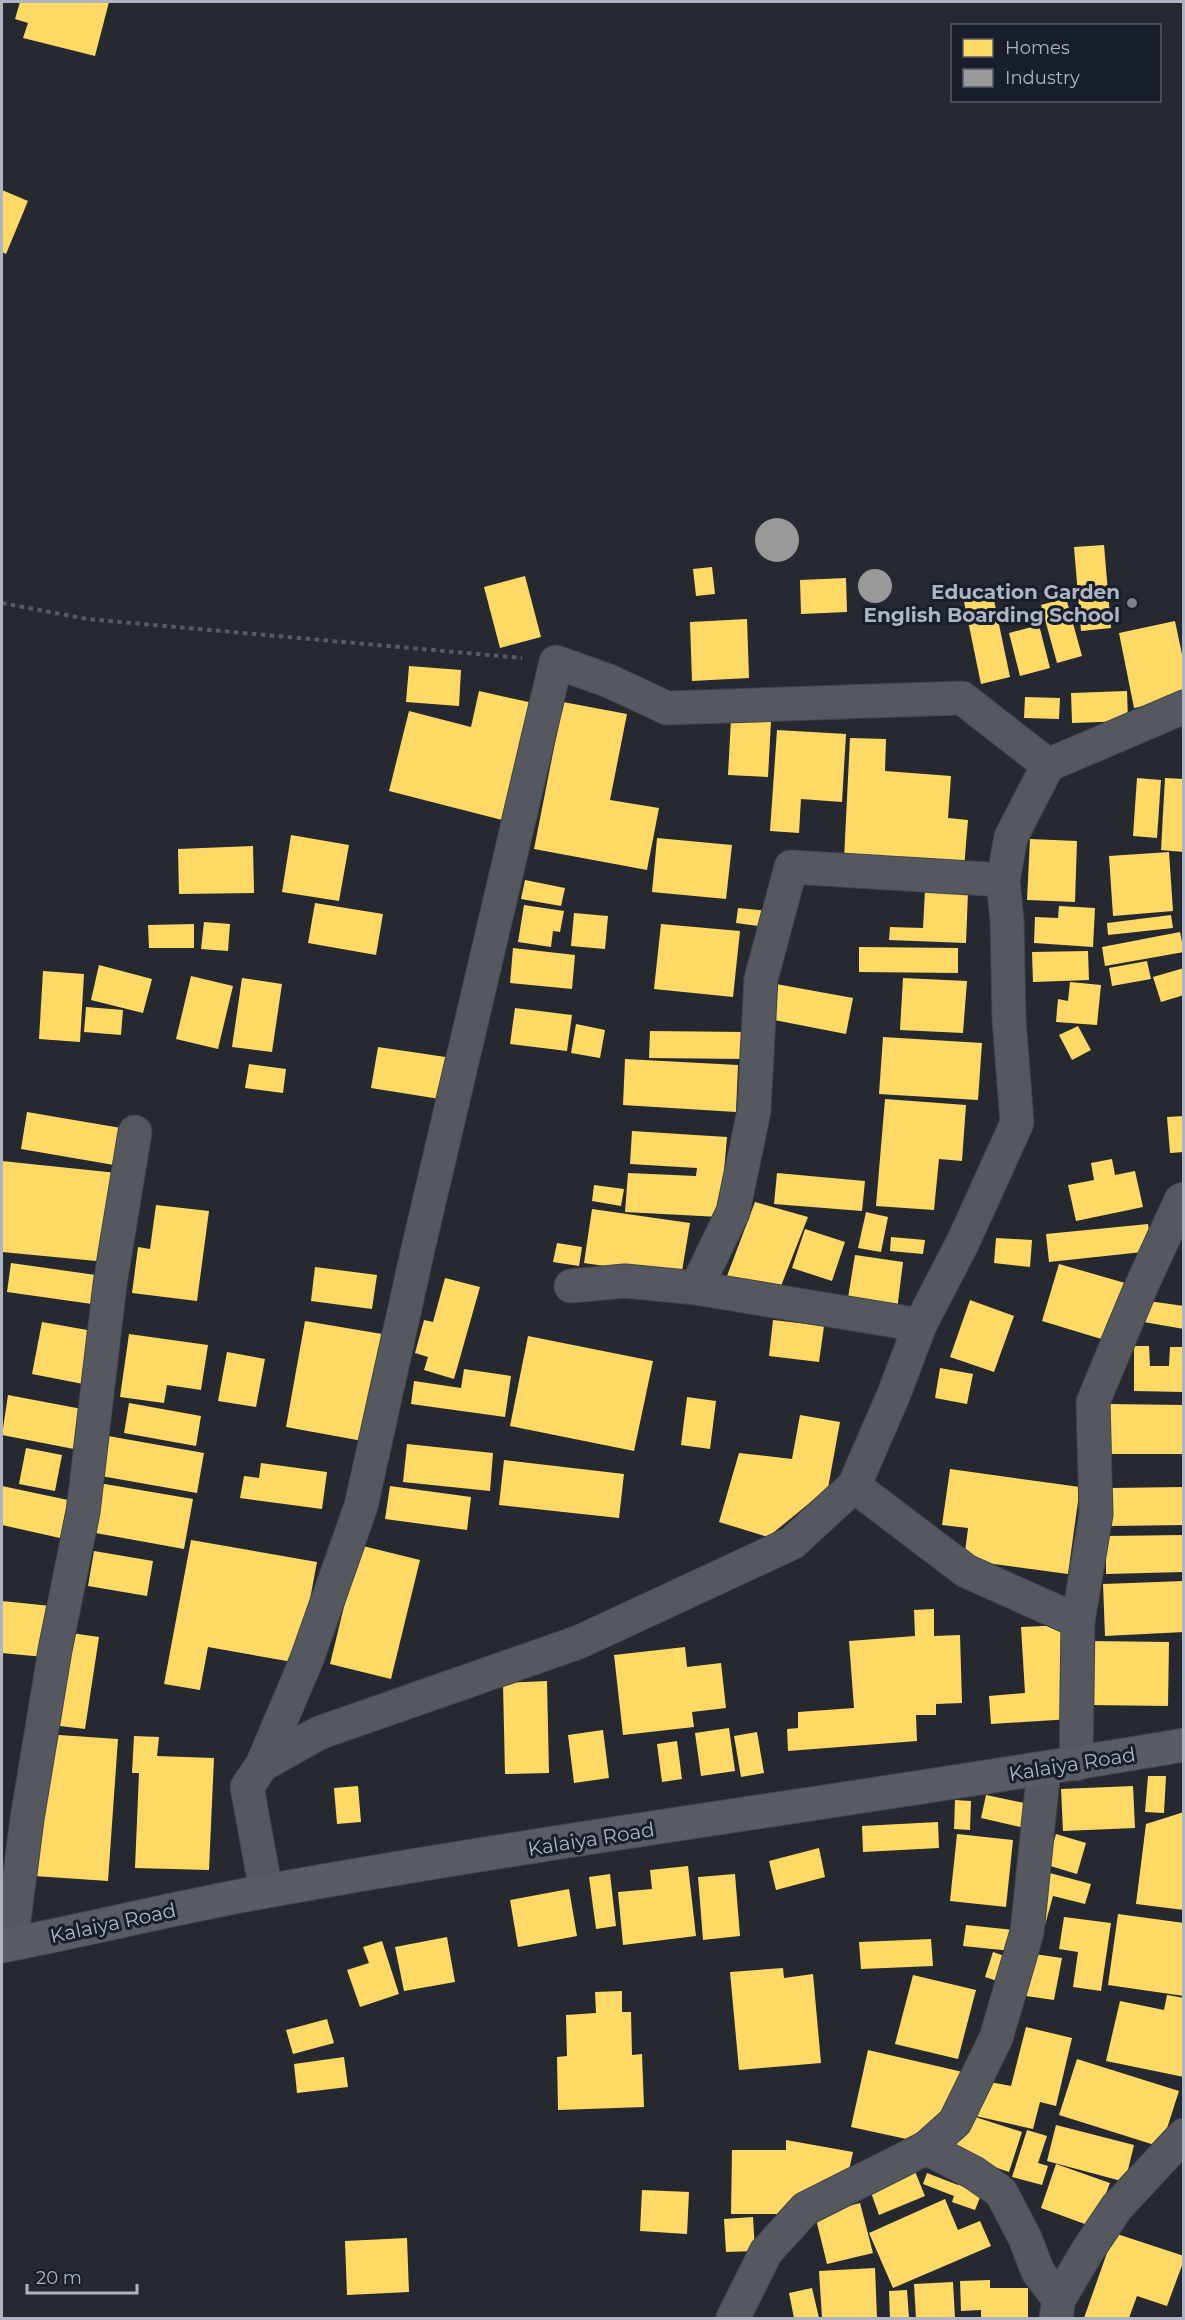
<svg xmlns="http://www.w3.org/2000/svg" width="1185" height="2320" viewBox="0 0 1185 2320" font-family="Montserrat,sans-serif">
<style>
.homes{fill:#ffd966}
.industry{fill:#999}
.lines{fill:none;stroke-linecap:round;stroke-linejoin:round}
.street-casing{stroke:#414449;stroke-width:35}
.secondary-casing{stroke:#42464d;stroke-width:35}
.path{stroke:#585c62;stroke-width:4;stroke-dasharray:4.5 4.5;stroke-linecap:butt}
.street{stroke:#55585e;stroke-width:33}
.secondary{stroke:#585c64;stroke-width:33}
.poi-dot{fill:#7e838f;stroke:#191f2a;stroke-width:2}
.labels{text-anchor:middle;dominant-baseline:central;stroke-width:6;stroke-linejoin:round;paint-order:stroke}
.poi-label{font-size:20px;font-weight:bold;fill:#aeb4c2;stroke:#191f2a;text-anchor:end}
.street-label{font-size:20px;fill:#aeb4c2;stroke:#191f2a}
</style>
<rect width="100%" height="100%" fill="#262930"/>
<g class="homes">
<polygon points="20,2 109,2 95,56 23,38 28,23 15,19"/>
<polygon points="2,190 28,201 6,254 2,252"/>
<polygon points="1104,545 1111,628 1081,631 1074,547"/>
<polygon points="712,567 715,594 696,596 693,569"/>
<polygon points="525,576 541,637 500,648 484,587"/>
<polygon points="846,578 847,612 801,614 800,580"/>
<polygon points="991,586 1010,677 981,684 962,592"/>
<polygon points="1066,598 1082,656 1057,663 1041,605"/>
<polygon points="747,619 749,678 692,681 690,622"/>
<polygon points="1175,621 1184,664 1184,698 1134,708 1119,633"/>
<polygon points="1039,625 1050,668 1020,676 1009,633"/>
<polygon points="409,666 461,670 459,706 406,702"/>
<polygon points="479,691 533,703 506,821 389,791 409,711 471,727"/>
<polygon points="1127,691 1128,721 1072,723 1071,693"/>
<polygon points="1025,697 1060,698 1059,719 1024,718"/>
<polygon points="563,702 627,714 610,800 659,808 647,870 534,849"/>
<polygon points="731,719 771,721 768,777 728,775"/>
<polygon points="777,730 846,734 842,802 801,799 799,833 770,831"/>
<polygon points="850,738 886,739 885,771 951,776 948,818 968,820 964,868 844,859"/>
<polygon points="1137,778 1161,780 1157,838 1133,836"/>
<polygon points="1165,778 1184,779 1184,852 1161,850"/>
<polygon points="291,835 349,845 339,901 282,892"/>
<polygon points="657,838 732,845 726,899 652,892"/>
<polygon points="1030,839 1077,841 1075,902 1027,900"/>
<polygon points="253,846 254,893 179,894 178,849"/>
<polygon points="1169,852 1173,911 1113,916 1109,856"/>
<polygon points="525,880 565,888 561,906 521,899"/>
<polygon points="925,890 968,892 966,943 889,940 890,927 923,928"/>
<polygon points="315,903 383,914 376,955 308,943"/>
<polygon points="524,905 564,911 560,932 553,931 551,947 518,942"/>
<polygon points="1059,906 1095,908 1093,947 1034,943 1035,917 1058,918"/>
<polygon points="738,908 768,911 766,927 736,923"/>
<polygon points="574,913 608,916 605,949 571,946"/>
<polygon points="1171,915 1173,928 1108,935 1107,923"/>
<polygon points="204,922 230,924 228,951 201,949"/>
<polygon points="194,924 194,948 149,948 148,925"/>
<polygon points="661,924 740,931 733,997 654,989"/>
<polygon points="1180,932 1184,952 1105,966 1102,947"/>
<polygon points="859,947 958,948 958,973 859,972"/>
<polygon points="513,948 575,955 572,989 510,983"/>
<polygon points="1088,951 1089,980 1033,982 1032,952"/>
<polygon points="1147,961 1151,979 1112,986 1109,968"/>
<polygon points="99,965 152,979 143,1013 91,1000"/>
<polygon points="1184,968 1184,995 1161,1002 1153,977"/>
<polygon points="43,971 84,974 80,1042 39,1039"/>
<polygon points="191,976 233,986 218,1049 176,1039"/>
<polygon points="242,978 282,984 272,1052 232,1047"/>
<polygon points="903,978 967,981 963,1033 900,1030"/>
<polygon points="1070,982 1101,985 1097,1025 1056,1022 1058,999 1068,1001"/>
<polygon points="776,984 853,998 846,1034 769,1019"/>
<polygon points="86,1007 123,1010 121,1035 84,1032"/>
<polygon points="515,1008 572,1015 567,1051 510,1044"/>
<polygon points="576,1024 605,1030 600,1058 571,1053"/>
<polygon points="1078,1026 1091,1050 1072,1060 1059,1035"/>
<polygon points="650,1031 745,1032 745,1059 649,1058"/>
<polygon points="883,1037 982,1043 978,1100 879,1094"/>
<polygon points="378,1047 459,1059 452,1101 371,1088"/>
<polygon points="625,1059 738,1065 736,1112 623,1105"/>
<polygon points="249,1064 286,1069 283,1093 245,1088"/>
<polygon points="885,1099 966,1105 962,1161 939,1159 934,1210 876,1206"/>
<polygon points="27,1112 121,1128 114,1165 21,1149"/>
<polygon points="1184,1116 1184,1152 1170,1153 1167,1117"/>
<polygon points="632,1131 727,1137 720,1217 625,1212 628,1173 696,1176 697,1168 630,1164"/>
<polygon points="1112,1159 1115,1175 1135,1171 1143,1207 1076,1221 1068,1185 1094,1180 1091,1163"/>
<polygon points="2,1161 117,1173 107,1262 2,1252"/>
<polygon points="777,1173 865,1181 862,1211 774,1204"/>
<polygon points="594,1185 624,1189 621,1206 592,1201"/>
<polygon points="755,1202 808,1217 779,1291 727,1276"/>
<polygon points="156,1205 209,1211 197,1301 132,1293 138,1247 150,1249"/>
<polygon points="592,1209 690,1223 681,1277 584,1263"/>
<polygon points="866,1212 888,1217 881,1252 858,1248"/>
<polygon points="1148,1224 1152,1251 1049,1262 1046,1234"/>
<polygon points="805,1229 845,1242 832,1281 792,1268"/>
<polygon points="891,1237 925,1240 923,1254 890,1251"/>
<polygon points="996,1238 1032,1240 1030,1267 994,1263"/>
<polygon points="557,1243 582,1247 579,1266 553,1262"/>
<polygon points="855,1255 903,1262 897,1310 847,1304"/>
<polygon points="11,1263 103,1276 99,1305 7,1292"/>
<polygon points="1059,1264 1125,1283 1108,1341 1042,1321"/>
<polygon points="315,1267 377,1275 372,1309 311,1301"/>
<polygon points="445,1278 480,1287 454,1379 424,1370 428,1357 415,1353 424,1320 433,1322"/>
<polygon points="970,1300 1014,1316 994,1372 950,1357"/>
<polygon points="1141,1300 1184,1306 1184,1329 1138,1321"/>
<polygon points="773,1320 824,1326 819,1362 769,1356"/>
<polygon points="305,1321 388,1335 368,1442 286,1427"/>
<polygon points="42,1322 93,1331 83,1384 32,1374"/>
<polygon points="129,1334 208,1345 201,1390 167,1385 164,1403 120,1397"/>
<polygon points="528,1336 653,1361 634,1451 510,1426"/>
<polygon points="1134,1346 1149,1346 1150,1366 1169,1366 1170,1347 1184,1347 1184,1392 1134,1391"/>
<polygon points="227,1352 265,1359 256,1407 218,1401"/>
<polygon points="940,1368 973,1374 967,1404 935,1398"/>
<polygon points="464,1369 511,1376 505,1417 411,1404 414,1381 461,1388"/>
<polygon points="8,1395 82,1409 74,1449 2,1435"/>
<polygon points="687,1397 716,1401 710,1449 681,1445"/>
<polygon points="129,1403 201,1416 196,1446 124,1433"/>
<polygon points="1109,1404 1184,1405 1184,1454 1109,1454"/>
<polygon points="800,1415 840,1422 828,1488 768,1537 719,1522 739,1453 792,1459"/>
<polygon points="108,1436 204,1453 197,1493 101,1476"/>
<polygon points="407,1444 493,1453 490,1491 403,1482"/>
<polygon points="26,1448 62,1455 55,1491 19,1484"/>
<polygon points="504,1460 624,1474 619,1518 499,1505"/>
<polygon points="261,1463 327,1472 322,1509 240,1498 244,1476 259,1478"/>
<polygon points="950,1469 1080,1487 1068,1574 964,1560 968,1528 942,1525"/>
<polygon points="99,1483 193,1499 184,1549 90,1532"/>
<polygon points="2,1486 68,1500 60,1538 2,1525"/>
<polygon points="390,1486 471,1497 467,1530 385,1519"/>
<polygon points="1184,1487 1184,1525 1110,1526 1110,1488"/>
<polygon points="1184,1535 1184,1572 1106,1574 1106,1536"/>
<polygon points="191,1540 317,1562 298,1663 208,1647 200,1690 164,1684"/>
<polygon points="359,1545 420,1560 391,1679 330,1664"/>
<polygon points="94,1551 153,1561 147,1596 88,1586"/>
<polygon points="1184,1581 1184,1632 1105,1636 1103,1584"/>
<polygon points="2,1601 51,1606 44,1657 2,1653"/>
<polygon points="934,1609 934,1636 960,1635 962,1703 936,1704 936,1715 916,1715 917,1741 788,1751 787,1729 798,1728 798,1712 854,1708 849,1641 915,1636 914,1610"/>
<polygon points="1065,1625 1071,1719 991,1724 989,1696 1025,1693 1021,1627"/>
<polygon points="64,1632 99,1637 85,1729 51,1725"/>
<polygon points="1090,1641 1169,1642 1168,1706 1089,1705"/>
<polygon points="685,1647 687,1667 721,1663 726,1708 692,1712 694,1727 623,1735 614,1655"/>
<polygon points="547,1681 549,1773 505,1774 503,1683"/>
<polygon points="729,1728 735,1771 701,1776 695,1733"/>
<polygon points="603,1730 609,1778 574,1783 568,1735"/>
<polygon points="757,1732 764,1773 741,1777 734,1736"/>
<polygon points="44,1734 118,1739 108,1881 34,1876"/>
<polygon points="134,1736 159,1737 157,1756 214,1758 209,1870 135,1868 139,1773 132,1773"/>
<polygon points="677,1741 682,1779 662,1782 657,1744"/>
<polygon points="1148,1776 1166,1776 1164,1813 1145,1812"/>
<polygon points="358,1786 361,1822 337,1824 334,1788"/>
<polygon points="1133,1786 1135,1828 1063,1831 1061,1789"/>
<polygon points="986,1795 1034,1805 1029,1829 981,1818"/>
<polygon points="955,1800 971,1801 970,1830 954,1829"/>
<polygon points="1184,1812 1184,1910 1136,1904 1146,1824"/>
<polygon points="938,1822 939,1848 863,1852 862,1826"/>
<polygon points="957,1834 1013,1840 1006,1907 950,1901"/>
<polygon points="1056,1834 1086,1843 1077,1874 1047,1865"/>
<polygon points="819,1848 825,1877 776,1890 769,1861"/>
<polygon points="688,1866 696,1936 623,1945 618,1892 652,1889 650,1870"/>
<polygon points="1046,1872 1091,1884 1085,1904 1053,1896 1045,1925 1033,1922"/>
<polygon points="610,1874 616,1926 596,1929 589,1877"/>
<polygon points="735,1874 740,1936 703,1940 698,1877"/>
<polygon points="569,1889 577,1936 518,1947 510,1900"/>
<polygon points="1118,1914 1184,1923 1184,1996 1108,1985"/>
<polygon points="1064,1917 1111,1923 1101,1991 1073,1987 1078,1952 1059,1949"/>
<polygon points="966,1925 1014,1930 1012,1951 963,1946"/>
<polygon points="447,1937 455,1982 404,1991 395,1947"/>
<polygon points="931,1939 933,1966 861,1969 859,1942"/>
<polygon points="382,1941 399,1994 360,2007 347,1970 369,1963 363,1947"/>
<polygon points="993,1952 1013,1959 1006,1984 985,1977"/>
<polygon points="1034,1954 1062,1958 1054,2000 1026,1996"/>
<polygon points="783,1968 784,1978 813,1974 821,2063 739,2070 730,1972"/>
<polygon points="913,1975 976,1990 958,2059 895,2044"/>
<polygon points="622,1991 622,2012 631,2012 632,2055 642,2054 644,2107 558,2110 557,2057 567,2056 566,2015 596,2013 595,1992"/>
<polygon points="1167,1995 1184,1998 1184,2077 1106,2061 1120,2001 1164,2010"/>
<polygon points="327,2019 334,2043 293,2054 286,2030"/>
<polygon points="1026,2027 1072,2038 1056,2106 1040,2102 1033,2129 971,2115 979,2080 1011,2086"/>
<polygon points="868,2050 967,2073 945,2110 911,2140 851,2127"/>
<polygon points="344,2057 348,2087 297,2093 294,2064"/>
<polygon points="1077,2059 1179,2091 1161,2147 1059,2115"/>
<polygon points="966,2114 1022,2132 1009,2172 953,2153"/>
<polygon points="1056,2125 1134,2145 1125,2182 1047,2161"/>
<polygon points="1027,2130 1047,2136 1038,2163 1048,2166 1042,2185 1012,2177"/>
<polygon points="786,2140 853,2152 847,2179 785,2214 731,2214 732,2150 786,2150"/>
<polygon points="1056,2164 1110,2183 1093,2227 1041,2208"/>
<polygon points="914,2169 925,2196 879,2215 869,2187"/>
<polygon points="927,2173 958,2185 959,2181 983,2190 975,2210 952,2202 954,2196 923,2184"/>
<polygon points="642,2190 689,2192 687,2234 640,2231"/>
<polygon points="945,2199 958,2230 980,2221 991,2246 893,2288 869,2233"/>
<polygon points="860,2203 873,2253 827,2264 815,2215"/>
<polygon points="753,2217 755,2251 726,2252 724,2219"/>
<polygon points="1114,2233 1184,2256 1184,2260 1167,2306 1137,2296 1129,2318 1084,2318"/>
<polygon points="407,2238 409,2292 347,2295 345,2241"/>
<polygon points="875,2268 877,2318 822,2318 819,2271"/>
<polygon points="990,2280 990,2288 1028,2288 1028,2318 981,2318 981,2310 961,2311 960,2281"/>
<polygon points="953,2282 955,2318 916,2318 914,2284"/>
<polygon points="812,2288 819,2318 794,2318 789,2293"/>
<polygon points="907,2290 909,2318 890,2318 889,2291"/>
</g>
<g class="industry">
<circle cx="777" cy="540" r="22"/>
<circle cx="875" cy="586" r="17"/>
</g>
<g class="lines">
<defs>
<g id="street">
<polyline points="571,1286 625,1281 696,1288 920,1325"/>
<polyline points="696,1288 733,1212 754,1111 761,979 791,867 1003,880"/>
<polyline points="854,1486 966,1571 1078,1621 1076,1764"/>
<polyline points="1078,1621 1096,1514 1093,1402 1141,1287 1181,1200 1184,1199"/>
<polyline points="262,1765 307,1659 361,1506 418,1249 556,662 609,681 667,708 962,698 1048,765"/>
<polyline points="266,1891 247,1787 262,1765 319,1733 579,1642 792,1543 854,1486 894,1394 920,1325 963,1242 1017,1123 1009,1019 1007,920 1003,880 1011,837 1048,765 1184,707"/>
<polyline points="11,1944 27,1819 55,1650 83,1512 110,1284 135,1132"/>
<polyline points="926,2148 974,2173 1001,2192 1025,2238 1038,2272 1059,2299"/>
<polyline points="733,2318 766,2252 805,2209 926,2148 955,2122 996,2038 1027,1932 1044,1769"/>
<polyline points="1056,2318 1059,2299 1088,2250 1117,2207 1184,2135"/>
</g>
<path id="secondary" d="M2,1946c88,-17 176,-39 265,-55 304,-55 612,-94 917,-146"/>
</defs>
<use href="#street" class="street-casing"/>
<use href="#secondary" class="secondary-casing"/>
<polyline class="path" points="2,603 87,619 522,658"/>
<use href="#street" class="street"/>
<use href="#secondary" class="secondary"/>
</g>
<circle class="poi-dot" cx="1132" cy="603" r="6"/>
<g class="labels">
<g class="poi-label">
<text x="1120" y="592">Education Garden<tspan x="1120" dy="23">English Boarding School</tspan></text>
</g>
<g class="street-label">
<text transform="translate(1072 1764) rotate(-9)">Kalaiya Road</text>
<text transform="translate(591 1839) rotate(-9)">Kalaiya Road</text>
<text transform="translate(113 1923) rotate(-12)">Kalaiya Road</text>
</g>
</g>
<rect width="1185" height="2320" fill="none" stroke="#aeb4c2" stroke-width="6"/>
<rect x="951" y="24" width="210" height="78" fill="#191f2a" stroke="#555b67" stroke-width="1.5"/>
<rect x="963" y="39" width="30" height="18" fill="#ffd966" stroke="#555b67" stroke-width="1.5"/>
<text x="1005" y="54" font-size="18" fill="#aeb4c2">Homes</text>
<rect x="963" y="69" width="30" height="18" fill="#999999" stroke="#555b67" stroke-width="1.5"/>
<text x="1005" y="84" font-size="18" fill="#aeb4c2">Industry</text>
<path d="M27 2284v9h110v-9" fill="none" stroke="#aeb4c2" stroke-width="3"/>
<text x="36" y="2284" font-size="18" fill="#aeb4c2" stroke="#191f2a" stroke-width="4.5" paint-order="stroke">20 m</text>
</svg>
